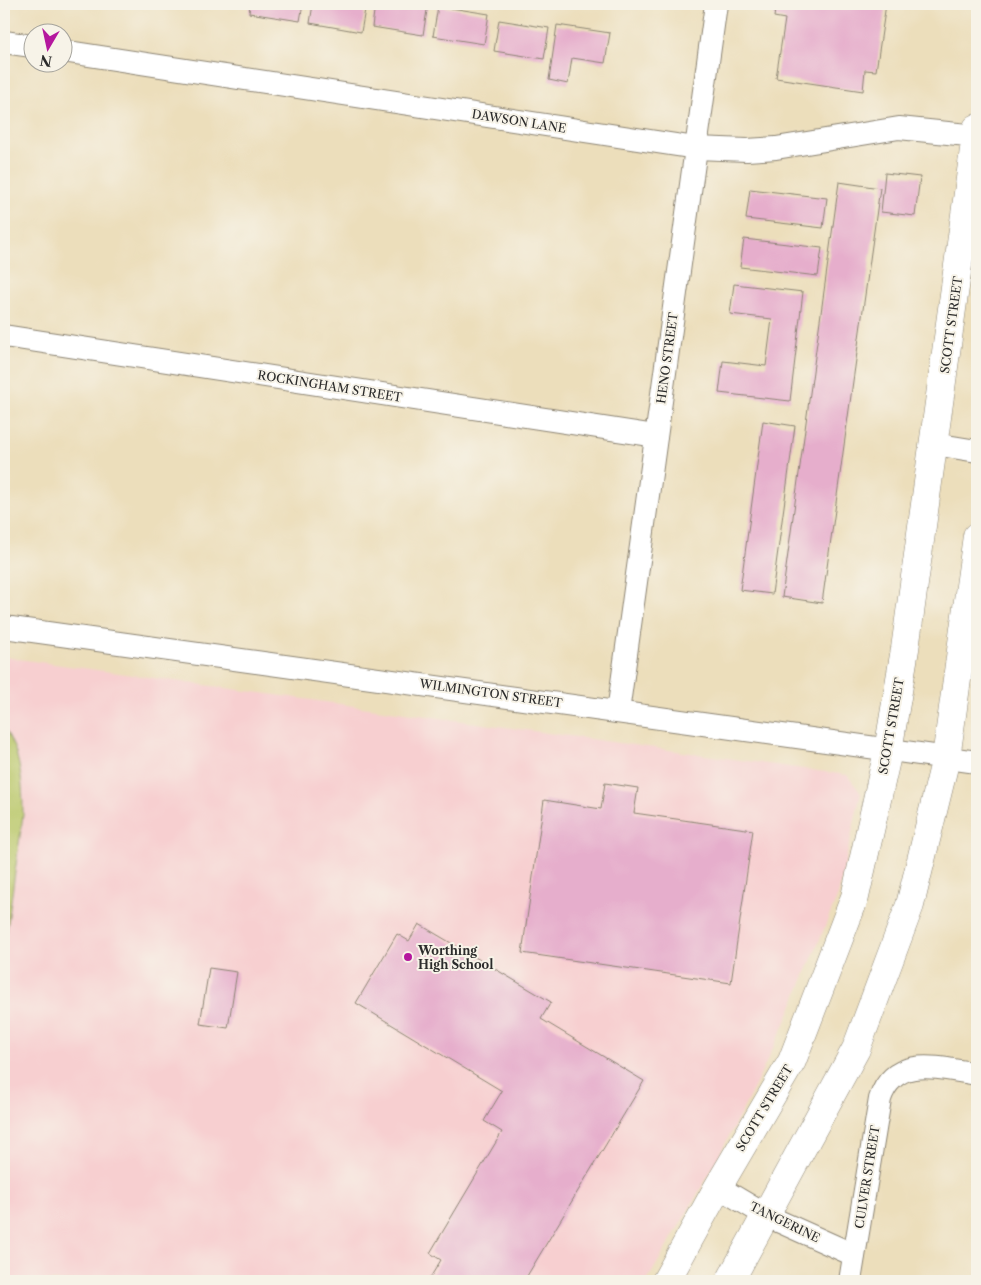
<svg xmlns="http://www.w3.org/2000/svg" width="981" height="1285" viewBox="0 0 981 1285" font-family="'Libre Caslon Text',serif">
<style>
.built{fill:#f7cfd0}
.green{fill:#bac86a;stroke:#727a4a}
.building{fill:#e6aecc}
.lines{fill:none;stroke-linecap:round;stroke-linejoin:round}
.minor-casing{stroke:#8c8473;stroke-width:24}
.major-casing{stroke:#8c8473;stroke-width:29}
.minor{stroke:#fff;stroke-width:22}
.major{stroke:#fff;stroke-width:28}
.poi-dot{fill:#b5179e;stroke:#f7f3e8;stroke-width:2}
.labels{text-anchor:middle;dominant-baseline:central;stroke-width:4;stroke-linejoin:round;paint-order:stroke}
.street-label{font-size:12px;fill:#2b2b2b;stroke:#f7f3e8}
.poi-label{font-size:12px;font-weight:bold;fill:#2b2b2b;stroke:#f7f3e8;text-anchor:start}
</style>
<rect width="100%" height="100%" fill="#f7f3e8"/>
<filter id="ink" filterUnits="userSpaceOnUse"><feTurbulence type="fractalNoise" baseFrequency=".02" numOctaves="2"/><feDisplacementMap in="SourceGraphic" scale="10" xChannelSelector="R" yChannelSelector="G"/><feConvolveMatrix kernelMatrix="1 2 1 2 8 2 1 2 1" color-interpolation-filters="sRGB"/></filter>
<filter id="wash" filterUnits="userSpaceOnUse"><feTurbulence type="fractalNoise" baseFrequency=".0096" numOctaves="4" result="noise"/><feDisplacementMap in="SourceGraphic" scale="20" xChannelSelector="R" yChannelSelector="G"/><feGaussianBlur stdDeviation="1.12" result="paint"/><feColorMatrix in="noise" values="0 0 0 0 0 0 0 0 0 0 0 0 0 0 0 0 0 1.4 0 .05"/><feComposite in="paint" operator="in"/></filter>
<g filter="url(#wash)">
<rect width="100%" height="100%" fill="#ecdebb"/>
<polygon class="built" points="4,657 847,775 861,793 838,895 787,1019 755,1086 711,1171 647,1281 4,1281"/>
<path class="green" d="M4,728c17,25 19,57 19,87l-19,136z"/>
<g id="blocks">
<g class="building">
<polygon points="250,4 303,4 300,21 249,13"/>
<polygon points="313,4 366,4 361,32 310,23"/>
<polygon points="375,4 428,4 423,35 372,27"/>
<polygon points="776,4 886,4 876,71 865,70 863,91 776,78 785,19 774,17"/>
<polygon points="438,6 489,14 484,44 433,36"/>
<polygon points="499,20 549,28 544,59 494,51"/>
<polygon points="557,25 610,33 605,63 572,58 568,84 549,80"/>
<polygon points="885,173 920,177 915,216 881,212"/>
<polygon points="839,182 880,188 822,603 782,597"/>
<polygon points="750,189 827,198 823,228 746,219"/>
<polygon points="744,239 822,248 818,276 740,267"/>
<polygon points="734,284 803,292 790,401 719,393 723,361 766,366 772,319 730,314"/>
<polygon points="763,421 795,426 772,594 740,590"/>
<polygon points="605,783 638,788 634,813 753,830 731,983 522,953 544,800 601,809"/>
<polygon points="419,924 551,1002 541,1019 644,1081 524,1281 428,1281 441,1260 430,1253 502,1132 484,1121 502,1091 356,1003 397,934 409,941"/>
<polygon points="209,968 237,972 228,1028 200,1024"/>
</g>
</g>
</g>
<g filter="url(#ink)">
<use href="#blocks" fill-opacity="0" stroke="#8c8473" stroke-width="1"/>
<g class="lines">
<defs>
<g id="minor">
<polyline points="4,42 32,46"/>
<polyline points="62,51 696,148 747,150 776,148 899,128 977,136"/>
<polyline points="4,336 656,436"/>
<polyline points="934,444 977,451"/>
<polyline points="4,627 977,762"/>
<polyline points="618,712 716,4"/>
<polyline points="718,1187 767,1216 854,1255"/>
<path d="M850,1281l30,-182c15,-46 61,-30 97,-25"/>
</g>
<g id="major">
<polyline points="666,1281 718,1187 792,1061 855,897 888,751 905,649 977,128"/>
<polyline points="730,1281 856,1049 910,905 946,758 977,536"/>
</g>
</defs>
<use href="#minor" class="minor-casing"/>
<use href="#major" class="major-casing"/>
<use href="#minor" class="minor"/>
<use href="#major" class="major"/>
</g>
</g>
<circle class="poi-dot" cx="408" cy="957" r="5"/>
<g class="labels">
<g class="street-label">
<text transform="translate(519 121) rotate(9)">DAWSON LANE</text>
<text transform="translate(951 325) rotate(-82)">SCOTT STREET</text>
<text transform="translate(667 358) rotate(-82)">HENO STREET</text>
<text transform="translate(330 386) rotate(9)">ROCKINGHAM STREET</text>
<text transform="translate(491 693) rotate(8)">WILMINGTON STREET</text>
<text transform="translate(891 726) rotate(-80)">SCOTT STREET</text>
<text transform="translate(764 1108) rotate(-59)">SCOTT STREET</text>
<text transform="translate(867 1177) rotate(-81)">CULVER STREET</text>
<text transform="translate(785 1222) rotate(26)">TANGERINE</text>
</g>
<g class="poi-label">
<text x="418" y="950">Worthing<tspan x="418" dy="14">High School</tspan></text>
</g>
</g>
<rect width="981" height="1285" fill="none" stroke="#f7f3e8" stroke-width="20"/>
<g transform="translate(48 48) rotate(189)"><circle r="24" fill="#f7f3e8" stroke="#a5a39c"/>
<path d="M0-4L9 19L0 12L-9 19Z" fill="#b5179e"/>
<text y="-8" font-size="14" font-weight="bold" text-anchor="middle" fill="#2b2b2b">N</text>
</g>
</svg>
